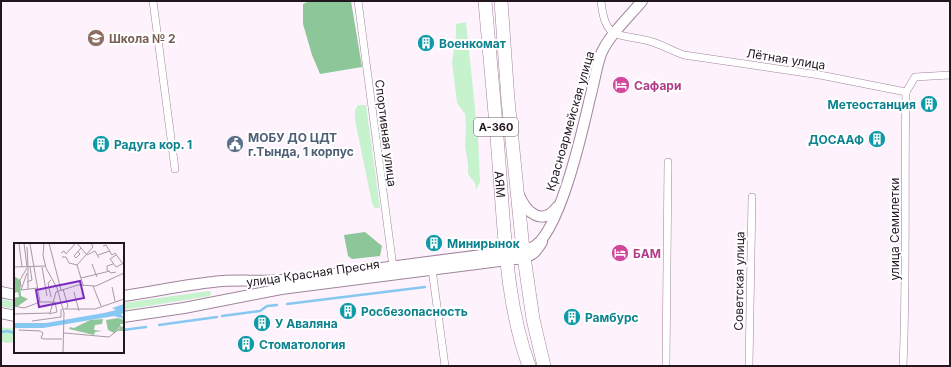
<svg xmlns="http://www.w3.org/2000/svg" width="951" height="367" viewBox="0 0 951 367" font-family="Inter,sans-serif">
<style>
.green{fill:#c6f3ce}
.forest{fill:#8dc698}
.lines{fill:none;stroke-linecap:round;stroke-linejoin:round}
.stream{stroke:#86c8f1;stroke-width:2.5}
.street-casing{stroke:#9f849c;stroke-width:8}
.secondary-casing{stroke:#9f849c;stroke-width:12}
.highway-casing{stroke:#9f849c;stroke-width:14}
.street{stroke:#fff;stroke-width:7}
.secondary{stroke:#fff;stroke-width:10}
.highway{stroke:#fff;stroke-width:13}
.labels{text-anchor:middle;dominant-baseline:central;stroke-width:4;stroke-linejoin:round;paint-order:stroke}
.shield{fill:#fff;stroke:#645d64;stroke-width:1}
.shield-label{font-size:11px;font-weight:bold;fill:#221721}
.education-label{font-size:12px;font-weight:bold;fill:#785e54;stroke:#fff;text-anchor:start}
.culture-label{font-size:12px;font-weight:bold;fill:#0d838f;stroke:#fff;text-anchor:start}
.street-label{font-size:12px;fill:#221721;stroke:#fff}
.hotel-label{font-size:12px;font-weight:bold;fill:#b23c85;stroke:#fff;text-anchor:start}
.service-label{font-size:12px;font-weight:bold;fill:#4e5e75;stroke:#fff;text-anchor:start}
.inset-road{fill:none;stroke:#a69aa5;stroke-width:1}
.view{fill:#7b2cbf;fill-opacity:0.15;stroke:#7b2cbf;stroke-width:2}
.inset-edge{fill:none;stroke:#221721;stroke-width:2}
</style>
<rect width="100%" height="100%" fill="#fef2fd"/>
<g class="green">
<polygon points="466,22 478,137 480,182 476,190 475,183 468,174 468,164 465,146 466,127 465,114 457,103 452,63 456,36 456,24"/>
<polygon points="358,105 366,105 380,208 375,208 372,203 355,120 355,110"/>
<polygon points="209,291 210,291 211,293 210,296 123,310 123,303"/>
<polygon points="1,299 15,302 15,309 1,306"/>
<polygon points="1,327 15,329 15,342 6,343 1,341"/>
</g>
<g class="forest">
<polygon points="309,1 351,1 362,67 320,74 312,55 303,24 303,4"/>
<polygon points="365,232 382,246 380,256 352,259 348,256 344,235"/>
</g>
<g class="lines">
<g class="stream">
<polyline points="287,304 425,287"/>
<polyline points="222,316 260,311 267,306 277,305"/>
<polyline points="159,325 217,317"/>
<polyline points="123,330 146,327"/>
<polyline points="1,332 7,331 15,333"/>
</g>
<defs>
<g id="street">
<polyline points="153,1 175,169"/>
<polyline points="358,1 393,267"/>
<path d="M601,1c4,40 16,32 48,40 12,3 23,10 35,14l136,20 86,17"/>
<polyline points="906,92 915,77 950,75"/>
<polyline points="432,269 445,366"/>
<polyline points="666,366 668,162"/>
<polyline points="749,366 752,197"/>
<path d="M903,366c4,-91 1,-183 3,-274"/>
</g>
<g id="secondary">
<path d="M519,195c7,17 23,32 38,12"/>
<polyline points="1,292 15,295"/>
<path d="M123,296c30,-4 60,-11 90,-14 23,-3 47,0 70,-2 74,-8 149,-19 223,-28 9,-1 19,-1 27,-5 27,-14 50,-119 57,-149 4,-14 6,-30 11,-44 8,-19 28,-37 41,-53"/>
<polyline points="1,313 15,316"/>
<path d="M123,317l61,-9 97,-19 243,-31c10,-4 12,-6 18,-16"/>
</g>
<g id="highway">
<path id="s1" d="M485,1c5,59 11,117 15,176 5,63 7,129 29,189"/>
<polyline points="501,1 508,100 523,250 533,319 544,366"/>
</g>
</defs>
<use href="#street" class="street-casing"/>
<use href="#secondary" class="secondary-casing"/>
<use href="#highway" class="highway-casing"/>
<use href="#street" class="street"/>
<use href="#secondary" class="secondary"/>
<use href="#highway" class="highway"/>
</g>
<defs>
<symbol id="school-disc" viewBox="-11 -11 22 22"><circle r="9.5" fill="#8d6e63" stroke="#fff"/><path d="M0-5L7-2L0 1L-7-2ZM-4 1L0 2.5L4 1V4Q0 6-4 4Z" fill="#fff"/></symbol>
<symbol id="building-disc" viewBox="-11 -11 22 22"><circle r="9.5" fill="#0f9aa8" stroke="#fff"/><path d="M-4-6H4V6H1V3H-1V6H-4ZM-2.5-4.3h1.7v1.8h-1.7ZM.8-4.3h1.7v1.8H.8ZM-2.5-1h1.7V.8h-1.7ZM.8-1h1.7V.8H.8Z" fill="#fff"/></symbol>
<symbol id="hotel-disc" viewBox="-11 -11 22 22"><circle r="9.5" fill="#d1479c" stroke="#fff"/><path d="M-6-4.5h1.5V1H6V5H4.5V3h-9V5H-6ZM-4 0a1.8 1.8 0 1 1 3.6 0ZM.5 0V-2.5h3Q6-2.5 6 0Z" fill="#fff"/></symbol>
<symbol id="civic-disc" viewBox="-11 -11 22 22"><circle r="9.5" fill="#5c6f8a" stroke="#fff"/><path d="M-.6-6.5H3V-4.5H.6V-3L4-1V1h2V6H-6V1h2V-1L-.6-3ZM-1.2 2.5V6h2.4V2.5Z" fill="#fff"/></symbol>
</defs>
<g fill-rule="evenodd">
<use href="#school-disc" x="86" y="28" width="20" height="20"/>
<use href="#building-disc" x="416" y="33" width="20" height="20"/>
<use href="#hotel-disc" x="611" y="75" width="20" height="20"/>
<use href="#building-disc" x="919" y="94" width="20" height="20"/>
<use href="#building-disc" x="867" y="129" width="20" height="20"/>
<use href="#building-disc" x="91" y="134" width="20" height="20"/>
<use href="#civic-disc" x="225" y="134" width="20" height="20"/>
<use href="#building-disc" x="424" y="233" width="20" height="20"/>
<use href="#hotel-disc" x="610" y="243" width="20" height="20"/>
<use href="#building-disc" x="338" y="301" width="20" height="20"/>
<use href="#building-disc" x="562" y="307" width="20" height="20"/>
<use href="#building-disc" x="252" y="313" width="20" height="20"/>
<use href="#building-disc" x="236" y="334" width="20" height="20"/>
</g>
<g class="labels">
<rect class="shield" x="474" y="118" width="44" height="18" rx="3"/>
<g class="shield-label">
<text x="496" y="127">А-360</text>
</g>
<g class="education-label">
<text x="109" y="38">Школа № 2</text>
</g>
<g class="culture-label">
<text x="439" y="43">Военкомат</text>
<text x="916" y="104" text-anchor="end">Метеостанция</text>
<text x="864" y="139" text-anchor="end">ДОСААФ</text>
<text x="114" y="144">Радуга кор. 1</text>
<text x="447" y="243">Минирынок</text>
<text x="361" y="311">Росбезопасность</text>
<text x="585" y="317">Рамбурс</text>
<text x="275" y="323">У Аваляна</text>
<text x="259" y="344">Стоматология</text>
</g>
<g class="street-label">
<text transform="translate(786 59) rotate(9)">Лётная улица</text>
<text transform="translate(570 121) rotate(-74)">Красноармейская улица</text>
<text transform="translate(386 133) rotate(83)">Спортивная улица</text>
<text stroke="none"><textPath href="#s1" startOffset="184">АЯМ</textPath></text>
<text transform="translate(894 229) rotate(-90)">улица Семилетки</text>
<text transform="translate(313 273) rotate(-8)">улица Красная Пресня</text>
<text transform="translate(739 281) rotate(-89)">Советская улица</text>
</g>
<g class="hotel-label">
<text x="634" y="85">Сафари</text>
<text x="633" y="253">БАМ</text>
</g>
<g class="service-label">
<text x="248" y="137">МОБУ ДО ЦДТ<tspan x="248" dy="14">г.Тында, 1 корпус</tspan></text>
</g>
</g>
<g transform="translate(14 243)">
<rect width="110" height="110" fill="#fef2fd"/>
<path d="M0,33l6,4 1,16 7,3 -10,7h-4v-8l5,-1 -1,-5 -4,1zM104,75l6,2v4h-4l1,3 3,-1v5h-6l3,-3 -1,-1 -6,6 -6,-3 -2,-10zM89,76l-1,5 -7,1 -1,5 8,1 -7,1 -1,3 -25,-6 1,-2 4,1 16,-8z" fill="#8dc698"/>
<path d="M110,61v9l-3,1 3,5 -10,-3 -71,12h-29v-5h32l58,-10 12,-3 -4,-2z" fill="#86c8f1"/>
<path class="inset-road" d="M10,0l3,24M30,0l-1,12 3,13 11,20 7,25 -1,40M35,0l12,47M63,0l9,11M5,1l3,23M16,1l10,58M89,3l3,-1 6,10 3,-2 8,11M13,4l1,19M64,9l2,2 -4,4 -2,-2 7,-8M47,10l3,-2 2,3 9,-10M73,12l8,-4 4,7M84,12l12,-4M102,12l-6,4 6,8 8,-4M48,14h4l3,6 8,2 16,-18 -2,-4M78,21l5,13M99,21l-6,2v4l4,3 5,-1M63,22l6,20M0,24l31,-1M28,24l5,29M13,30l-6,17 17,-2M67,35l29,-7M13,39l5,-2 -2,-13M79,43l8,20M7,44l-1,-7 7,-12M98,44l3,14M14,46v-22M49,46l5,17 -2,3M60,49l5,19M37,54l-3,-14 3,-3M0,63l10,2 16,-6h15M49,66h32l29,-10M0,71l36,-1 6,-21 22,-7 18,1 28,-13M35,71l8,-2 -2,-10M18,78l29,-4v-8M5,87l21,1 3,2 -2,5 3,1h18M50,90l45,4 13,-10"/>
<path class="view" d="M66,38l4,17 -45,9 -3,-17z"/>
<rect width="110" height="110" class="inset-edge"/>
</g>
<rect width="951" height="367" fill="none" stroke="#221721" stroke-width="4"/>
</svg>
